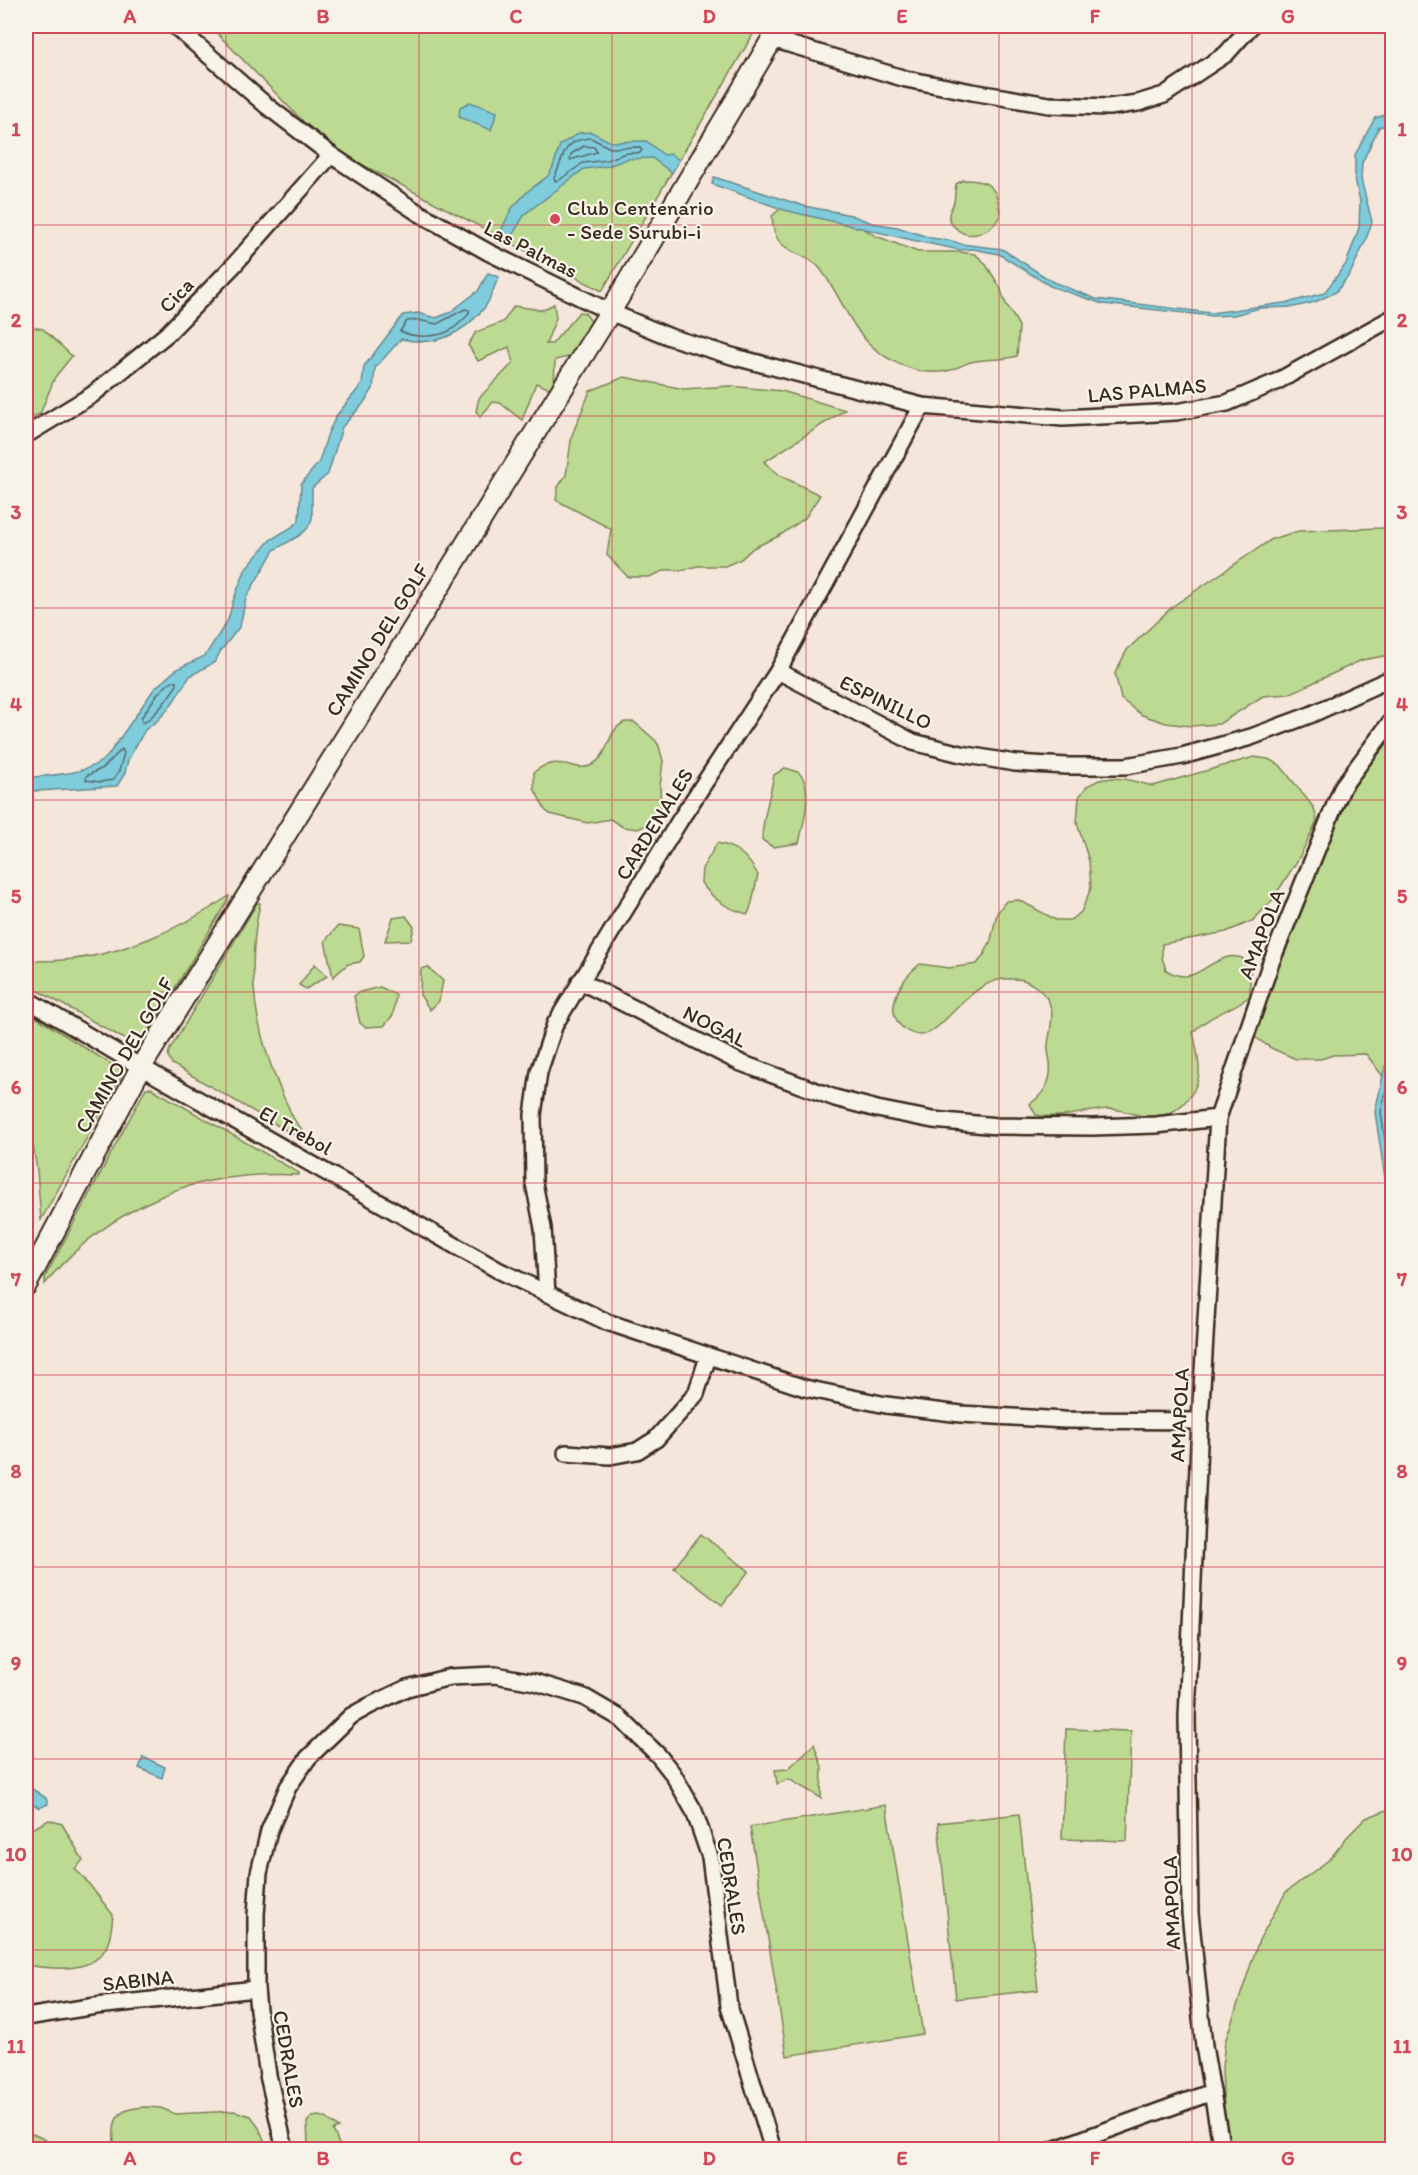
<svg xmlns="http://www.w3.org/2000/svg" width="1418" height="2175" viewBox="0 0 1418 2175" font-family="Itim,sans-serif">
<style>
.green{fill:#bcda92;stroke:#7c8258;stroke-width:1.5}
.water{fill:#7fccdd;stroke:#648b91;stroke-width:1.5}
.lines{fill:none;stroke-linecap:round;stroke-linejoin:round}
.shore{stroke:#566b6a;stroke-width:1.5}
.minor-casing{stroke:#3b2a1e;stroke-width:20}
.tertiary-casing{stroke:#3b2a1e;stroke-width:24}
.minor{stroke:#f7f3e8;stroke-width:15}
.tertiary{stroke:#f7f3e8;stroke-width:20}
.grid{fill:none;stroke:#d1495b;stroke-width:1.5;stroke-opacity:0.55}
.poi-dot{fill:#d1495b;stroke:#f7f3e8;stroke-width:2}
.labels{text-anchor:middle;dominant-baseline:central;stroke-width:4.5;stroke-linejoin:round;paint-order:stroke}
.poi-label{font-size:21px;fill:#3b2a1e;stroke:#f7f3e8;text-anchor:start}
.street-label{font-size:21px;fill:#3b2a1e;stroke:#f7f3e8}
.neatline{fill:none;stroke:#d1495b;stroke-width:2}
.grid-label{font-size:20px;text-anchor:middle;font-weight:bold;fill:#d1495b}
</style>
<rect width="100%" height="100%" fill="#f4e6da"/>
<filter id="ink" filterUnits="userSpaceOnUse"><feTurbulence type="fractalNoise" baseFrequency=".0167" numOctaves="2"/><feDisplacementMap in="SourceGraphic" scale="12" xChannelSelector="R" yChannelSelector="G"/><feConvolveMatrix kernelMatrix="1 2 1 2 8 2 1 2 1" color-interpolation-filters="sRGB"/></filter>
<g filter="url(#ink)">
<g class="green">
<polygon points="210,26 758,26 602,291 327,146"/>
<path d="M963,180c20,0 33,3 36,26 1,5 2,9 -1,13 -7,13 -28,21 -40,11 -5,-4 -10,-8 -9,-15 0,-6 4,-8 5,-13 1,-6 1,-12 2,-18z"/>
<path d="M782,207l56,5 17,7 9,10 12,7 42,16h42l15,2 10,9 15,24 5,15 14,24 -2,30c-14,4 -26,3 -41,5 -9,1 -16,6 -25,9 -34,9 -73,-12 -92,-38 -15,-21 -25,-47 -41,-66 -5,-5 -10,-7 -16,-10 -21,-9 -29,-16 -30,-40z"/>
<polygon points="554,304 556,318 546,344 552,344 579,312 585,313 593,324 581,354 555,360 554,386 548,388 536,383 522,420 500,403 493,402 480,417 476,411 479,398 513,363 509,347 478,361 468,345 476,332 503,322 514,306 542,310"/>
<polygon points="26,326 43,329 72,356 55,377 40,414 26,419"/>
<polygon points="624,377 684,389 730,386 782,391 845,410 764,462 781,476 820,495 805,518 779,536 753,548 741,559 725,566 698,566 681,570 666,570 649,577 628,577 607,555 611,529 556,500 558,487 566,475 572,435 590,391"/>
<polygon points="1392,525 1392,653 1390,655 1362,660 1289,694 1263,696 1219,724 1190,726 1166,723 1142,715 1121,699 1115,673 1127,650 1173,606 1272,539 1299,531 1382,528"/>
<path d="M625,722h9l5,4 17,15 3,5 4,15 -3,26 1,22 -12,10 -5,7 -6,3 -15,-2 -13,-8 -22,4 -38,-9 -5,-4 -11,-22v-16c24,-20 43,2 58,-7 20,-12 13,-34 33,-43z"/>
<path d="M1392,737v357l-6,-6 -4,-13 -16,-21 -33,1 -12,4h-25l-25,-11 -19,-13 19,-56 6,-4v-12l53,-133c13,-14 15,-34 26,-50 11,-15 26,-27 36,-43z"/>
<path d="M1254,757l14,2 12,6 34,43 3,13 -18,37 -28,44 -19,19 -26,11 -64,12v13l4,13c28,17 37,-7 62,-13 4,-1 10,0 14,1l8,11v27c-18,14 -41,19 -57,36 3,14 7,29 6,42 -3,23 -25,44 -48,43 -14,0 -27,-8 -41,-8 -25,1 -50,11 -74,6l-6,-11c15,-11 22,-23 20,-42 -1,-6 -3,-13 -2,-18 4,-24 10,-40 -12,-57 -12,-9 -15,-8 -30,-8 -37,1 -63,55 -85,56 -6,0 -13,-3 -17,-6 -23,-19 -2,-51 16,-65l29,4 28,-4 8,-11 6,-13 6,-27 9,-12 13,-1 37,20h14l11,-8 10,-24 -2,-27 -12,-38 2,-26 8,-11 12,-6 13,-2 13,1 28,7z"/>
<path d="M785,768c4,1 11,3 14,5 15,14 4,53 0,70l-26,4 -11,-7c0,-21 8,-43 12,-65z"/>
<path d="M717,843c21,4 31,14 41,32 -4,14 -4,26 -10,39 -21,-5 -34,-14 -47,-31l1,-14z"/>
<path d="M229,896l-1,4 -83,138 -9,4 -8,-1 -102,-57v-23c12,0 24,0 36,-1 56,-3 122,-33 167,-64z"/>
<path d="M257,903h3c-15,72 -5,131 25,197 4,7 6,15 10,21 6,8 17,17 18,25l-141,-82 -4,-7 1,-6z"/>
<polygon points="406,916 414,927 411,940 385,941 393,918"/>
<polygon points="338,926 359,929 364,956 360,962 348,964 333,977 325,941"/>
<polygon points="315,964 327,976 306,989 299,985"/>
<polygon points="428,967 443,981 439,1001 430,1010 420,995 421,969"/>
<polygon points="380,987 396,995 393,1015 384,1026 365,1027 360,1023 354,996 360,992"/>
<polygon points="26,1011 119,1069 123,1073 41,1220 37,1170 26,1101"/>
<path d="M146,1088h5l148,85 -1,2c-36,-2 -75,2 -110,11 -9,2 -18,7 -26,10 -46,20 -86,48 -117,88v-7z"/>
<polygon points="701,1534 749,1571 722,1605 674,1568"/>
<polygon points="1066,1729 1131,1731 1127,1841 1062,1839"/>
<polygon points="814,1744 822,1767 821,1798 789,1779 777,1784 775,1770 788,1769"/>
<polygon points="886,1805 923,2034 787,2056 750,1827"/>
<polygon points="1392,1808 1392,2149 1230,2149 1225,2121 1223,2093 1222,2067 1225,2042 1259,1940 1286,1892 1330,1859 1347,1837 1366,1818"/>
<polygon points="1019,1814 1038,1990 956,1999 938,1823"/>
<path d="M49,1820l13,4 21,36 -8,9 10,10 28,36c-1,9 -2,19 -5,28 -11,32 -56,26 -82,22v-133z"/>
<path d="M147,2107l14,1 14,6 59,-3 17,5 8,12 9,21h-154c-1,-29 -1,-41 33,-42z"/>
<polygon points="319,2116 326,2118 339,2128 333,2130 341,2149 311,2149 308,2144 307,2122 312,2117"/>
<polygon points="26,2134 33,2134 46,2140 50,2149 26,2149"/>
</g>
<g class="water">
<polygon points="470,102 497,112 491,130 459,117 460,107"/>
<polygon points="1392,113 1392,124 1379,127 1362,163 1361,179 1372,222 1365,242 1350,274 1336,292 1315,302 1294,307 1260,308 1234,315 1212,316 1103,304 1050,286 999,254 973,249 960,250 912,240 784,210 712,184 714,177 804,206 851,215 872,223 897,227 931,238 952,241 961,244 1002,249 1053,282 1096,299 1211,313 1291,302 1324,293 1346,264 1359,228 1360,201 1355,179 1355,155 1375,118"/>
<polygon points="591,132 611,142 646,141 664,155 671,154 679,160 672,173 652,158 627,159 608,166 584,169 525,214 507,244 496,241 512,208 528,191 548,176 553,167 560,145 579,133"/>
<path d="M488,273l11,4c-5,9 -8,22 -14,30 -23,28 -49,40 -84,32l-26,29 -2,21 -10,15 -21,23 -14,47 -16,14v31l-5,10 -8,7 -25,14 -28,48 -6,28 -20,26 -5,10 -25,14 -21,32 -11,12 -13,10 -17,30 -3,13 -8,13 -80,5 -11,-1v-12c28,-4 58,-2 81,-21l47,-68 23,-20 28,-13 23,-36 5,-19 13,-33 24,-28 22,-13 7,-6 2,-37 18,-22 9,-29 9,-18 25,-31 2,-18 5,-6 34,-45 15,-2 18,5 13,-5 29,-22z"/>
<polygon points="1392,1063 1392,1200 1387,1191 1375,1112 1385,1066"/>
<polygon points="143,1757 165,1767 162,1778 139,1768"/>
<polygon points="26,1785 46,1798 48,1804 39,1808 26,1799"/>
</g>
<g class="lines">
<g class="shore">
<path d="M591,138l19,10 29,-1 3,3 -2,3h-14l-19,7 -24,3 -25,18h-3l-1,-3c11,-20 6,-38 37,-40z"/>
<polygon points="584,146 594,147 597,152 570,160 571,154"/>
<path d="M465,309l4,1v4c-5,5 -12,12 -18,16 -14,8 -38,8 -51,1l7,-10 11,-1 19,4z"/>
<path d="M172,681h4l1,4c-10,14 -18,27 -32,37h-3l-1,-4 17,-25z"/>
<polygon points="122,749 124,753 119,771 113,780 100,782 86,780 86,776 103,768"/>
<polyline points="1392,1069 1390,1072 1381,1112 1392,1189"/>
</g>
<defs>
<g id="minor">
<polyline points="175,26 267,106 331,155 417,212 488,252 610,312 670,337 735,357 922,406 1063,418 1176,412 1227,403 1276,382 1392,318"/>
<polyline points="772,39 906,79 972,92 1049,105 1109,107 1138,103 1164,95 1226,54 1251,26"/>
<polyline points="26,435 92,395 167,334 234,265 331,155"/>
<polyline points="778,671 913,742 961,754 1015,763 1067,766 1126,766 1182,756 1251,737 1310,715 1392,678"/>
<polyline points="580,981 741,1063 835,1098 877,1109 933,1120 997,1126 1092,1127 1156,1125 1218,1118"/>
<polyline points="26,999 141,1067 498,1270 607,1322 805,1388 886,1405 961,1414 1064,1420 1200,1421"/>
<polyline points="547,1294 543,1228 534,1183 533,1115 539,1072 555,1024 680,820 778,671 922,406"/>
<polyline points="566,1453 610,1456 637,1451 656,1439 696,1394 708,1357"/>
<polyline points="26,2017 96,2006 256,1989"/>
<polyline points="285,2150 268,2075 258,2010 256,1989 256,1915 259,1873 269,1831 288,1787 308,1758 351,1716 369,1706 407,1688 450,1677 495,1675 535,1682 584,1697 620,1718 658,1755 673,1774 694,1811 710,1857 729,2006 773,2150"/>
<polyline points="1053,2150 1212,2092"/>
<polyline points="1222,2150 1204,2046 1190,1913 1187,1717 1200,1421 1218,1118 1270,965 1334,807 1343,786 1392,720"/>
</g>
<polyline id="tertiary" points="26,1285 141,1067 610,312 780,26"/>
</defs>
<use href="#minor" class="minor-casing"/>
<use href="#tertiary" class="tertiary-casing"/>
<use href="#minor" class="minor"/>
<use href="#tertiary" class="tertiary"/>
</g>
</g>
<path class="grid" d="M226,26v2124M419,26v2124M612,26v2124M806,26v2124M999,26v2124M1192,26v2124M26,225h1366M26,416h1366M26,608h1366M26,800h1366M26,992h1366M26,1183h1366M26,1375h1366M26,1567h1366M26,1759h1366M26,1950h1366"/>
<circle class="poi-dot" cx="555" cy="219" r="6"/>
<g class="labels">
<g class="poi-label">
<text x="567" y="207">Club Centenario<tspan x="567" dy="24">- Sede Surubi-i</tspan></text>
</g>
<g class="street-label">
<text transform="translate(531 249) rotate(27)">Las Palmas</text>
<text transform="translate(176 295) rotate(-46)">Cica</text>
<text transform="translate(1147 390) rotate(-5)">LAS PALMAS</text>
<text transform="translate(377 640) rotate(-58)">CAMINO DEL GOLF</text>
<text transform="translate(886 702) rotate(26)">ESPINILLO</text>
<text transform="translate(654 824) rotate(-58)">CARDENALES</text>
<text transform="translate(1261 934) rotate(-69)">AMAPOLA</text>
<text transform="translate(715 1026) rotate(27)">NOGAL</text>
<text transform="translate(124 1055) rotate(-60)">CAMINO DEL GOLF</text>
<text transform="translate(296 1130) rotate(29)">El Trebol</text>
<text transform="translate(1179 1415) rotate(-87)">AMAPOLA</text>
<text transform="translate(732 1886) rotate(81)">CEDRALES</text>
<text transform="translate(1171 1903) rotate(-92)">AMAPOLA</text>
<text transform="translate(138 1980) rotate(-6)">SABINA</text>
<text transform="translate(289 2059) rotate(80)">CEDRALES</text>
</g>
</g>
<rect width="1418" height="2175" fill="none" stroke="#f7f3e8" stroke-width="66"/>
<rect x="33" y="33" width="1352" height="2109" class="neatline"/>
<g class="grid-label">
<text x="130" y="23">A</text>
<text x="323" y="23">B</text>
<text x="516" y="23">C</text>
<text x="709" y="23">D</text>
<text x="902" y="23">E</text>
<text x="1095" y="23">F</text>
<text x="1288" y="23">G</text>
<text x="16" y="136">1</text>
<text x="1402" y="136">1</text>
<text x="16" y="327">2</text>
<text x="1402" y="327">2</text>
<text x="16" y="519">3</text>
<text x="1402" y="519">3</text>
<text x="16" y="711">4</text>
<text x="1402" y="711">4</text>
<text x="16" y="903">5</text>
<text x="1402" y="903">5</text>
<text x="16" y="1094">6</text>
<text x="1402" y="1094">6</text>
<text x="16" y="1286">7</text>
<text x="1402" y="1286">7</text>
<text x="16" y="1478">8</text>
<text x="1402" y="1478">8</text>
<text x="16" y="1670">9</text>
<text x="1402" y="1670">9</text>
<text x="16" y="1861">10</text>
<text x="1402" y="1861">10</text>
<text x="16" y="2053">11</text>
<text x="1402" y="2053">11</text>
<text x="130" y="2165">A</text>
<text x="323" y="2165">B</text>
<text x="516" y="2165">C</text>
<text x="709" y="2165">D</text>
<text x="902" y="2165">E</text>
<text x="1095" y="2165">F</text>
<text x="1288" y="2165">G</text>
</g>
</svg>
